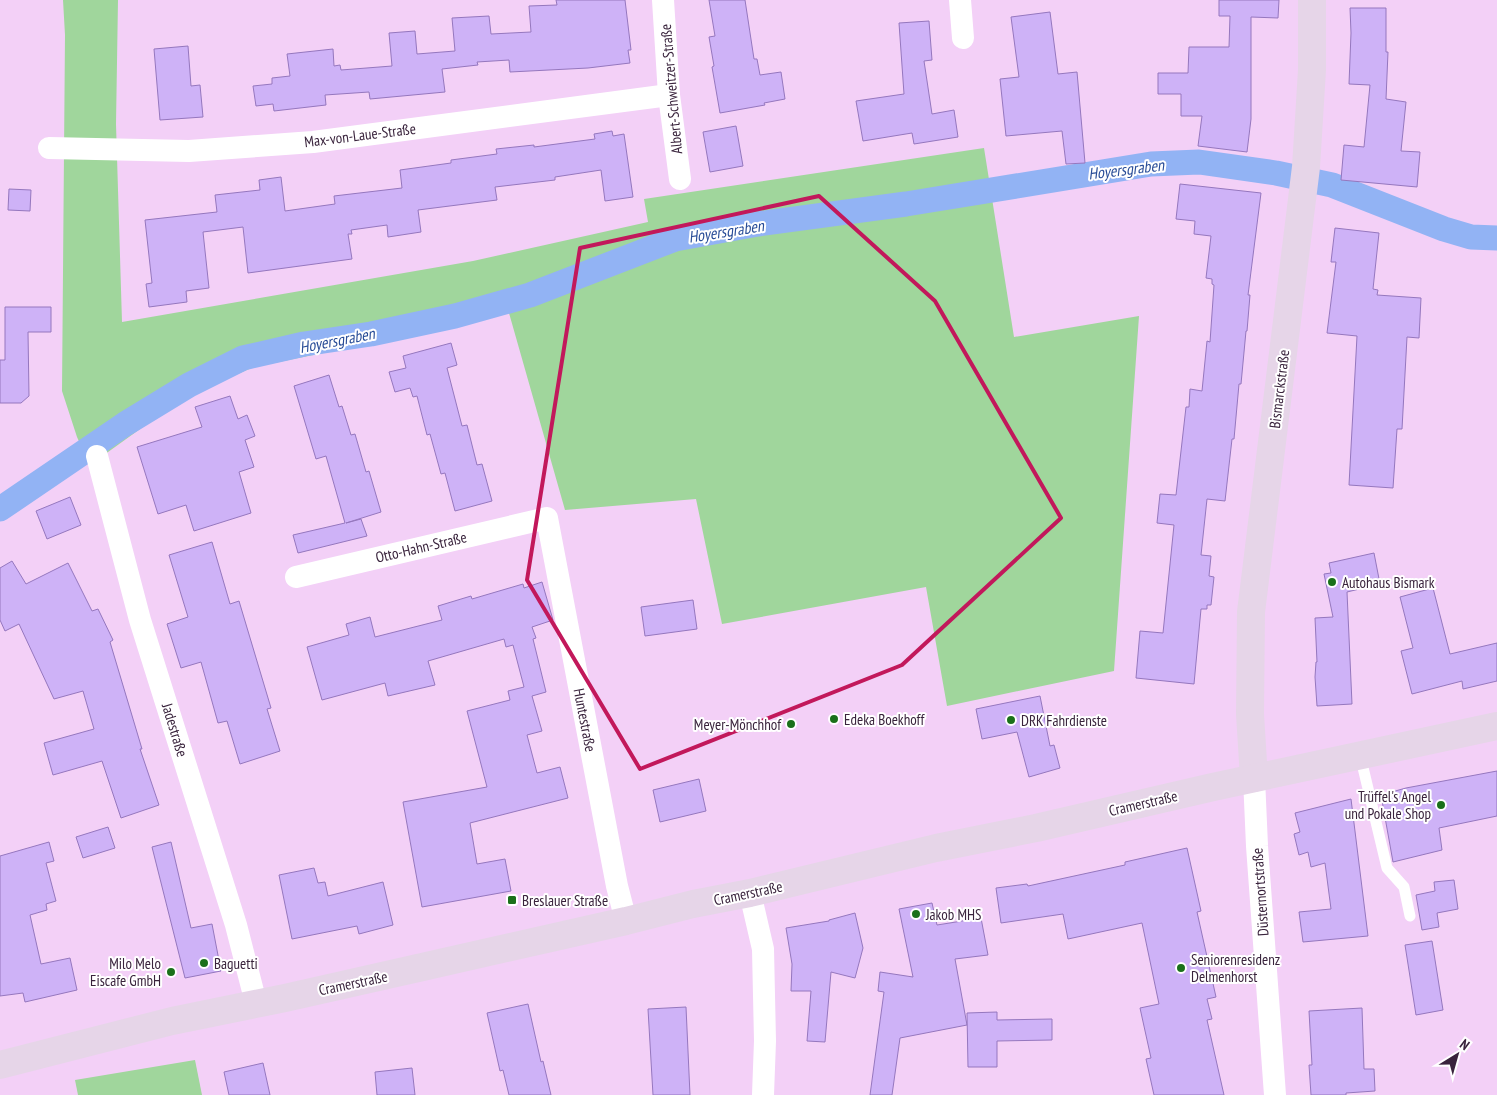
<svg xmlns="http://www.w3.org/2000/svg" width="1497" height="1095" viewBox="0 0 1497 1095" font-family="'PT Sans Narrow',sans-serif">
<style>
.green{fill:#a0d69c}
.lines{fill:none;stroke-linecap:round;stroke-linejoin:round}
.canal{stroke:#92b3f4;stroke-width:25}
.building{fill:#ceb2f7;stroke:#9577be}
.lane{stroke:#fff;stroke-width:11}
.street{stroke:#fff;stroke-width:22}
.secondary{stroke:#e6d5e8;stroke-width:28}
.marked{fill:none;stroke:#c2185b;stroke-width:4;stroke-linejoin:round}
.poi-dot{fill:#1a701a;stroke:#fff;stroke-width:2}
.labels{text-anchor:middle;dominant-baseline:central;stroke-width:4;stroke-linejoin:round;paint-order:stroke}
.street-label{font-size:15px;fill:#39233c;stroke:#fff}
.poi-label{font-size:15px;fill:#39233c;stroke:#fff;text-anchor:start}
.water-label{font-size:16px;font-style:italic;fill:#284c97;stroke:#fff}
</style>
<rect width="100%" height="100%" fill="#f3d0f7"/>
<g class="green">
<polygon points="63,0 118,0 116,124 122,322 473,261 648,222 644,199 984,148 1014,337 1139,316 1114,671 947,706 926,587 722,624 696,499 565,510 509,313 467,324 254,367 186,396 90,465 77,437 62,391 65,35"/>
<polygon points="195,1060 202,1095 78,1095 75,1080"/>
</g>
<g class="lines">
<polyline class="canal" points="0,509 125,424 189,385 243,358 304,344 371,334 455,316 530,295 675,239 758,224 906,204 1151,164 1199,162 1276,173 1332,185 1444,229 1471,237 1497,238"/>
</g>
<g class="building">
<polygon points="556,0 625,0 631,50 628,50 630,63 588,68 510,72 509,60 477,62 478,65 442,69 445,92 370,99 369,92 325,95 326,105 274,111 273,104 256,106 253,86 272,84 272,78 290,76 287,54 333,49 334,66 340,65 341,70 392,66 389,33 415,31 417,54 455,51 452,18 489,16 491,34 531,32 529,6 557,5"/>
<polygon points="709,0 745,0 754,59 757,59 760,75 781,72 785,99 764,103 765,105 720,113 712,67 714,66 709,37 715,36"/>
<polygon points="1219,0 1279,0 1278,18 1251,17 1251,119 1247,152 1198,146 1202,116 1181,116 1181,94 1158,94 1158,73 1188,73 1189,47 1229,47 1230,16 1219,16"/>
<polygon points="1350,8 1386,8 1386,52 1388,52 1386,99 1406,102 1401,151 1420,152 1417,187 1341,180 1344,145 1364,147 1370,85 1349,84 1351,33"/>
<polygon points="1050,12 1058,74 1077,72 1085,163 1066,164 1062,131 1006,136 1000,79 1019,77 1011,17"/>
<polygon points="929,21 932,60 924,61 932,114 954,110 958,137 914,144 912,133 863,141 856,101 904,94 899,23"/>
<polygon points="188,46 191,86 200,85 203,117 160,120 154,49"/>
<polygon points="736,126 743,166 710,172 703,132"/>
<polygon points="612,131 613,136 624,134 633,197 605,201 601,170 555,177 555,180 495,187 497,200 418,210 421,232 388,237 387,225 351,230 352,234 348,234 352,259 248,273 243,227 203,232 209,288 186,291 187,302 149,307 146,284 152,283 145,220 217,212 215,195 260,190 259,180 281,177 285,211 335,204 334,196 402,188 400,170 451,163 451,160 497,154 496,149 534,145 534,147 595,139 594,134"/>
<polygon points="1180,184 1261,193 1248,295 1250,295 1247,331 1246,331 1241,384 1239,384 1234,439 1232,439 1225,501 1207,499 1201,555 1211,556 1209,576 1214,577 1211,605 1207,605 1207,609 1201,609 1194,684 1136,678 1140,631 1163,633 1174,525 1157,523 1160,494 1176,495 1186,407 1189,407 1190,389 1202,391 1207,341 1210,342 1214,285 1212,284 1212,279 1206,278 1211,236 1194,234 1195,221 1176,219"/>
<polygon points="9,189 31,190 30,211 8,210"/>
<polygon points="1335,228 1379,233 1373,289 1378,290 1377,295 1421,298 1419,338 1407,337 1402,429 1397,429 1393,488 1349,485 1357,336 1327,333 1336,262 1331,262"/>
<polygon points="5,307 51,307 51,332 28,332 29,396 21,403 0,403 0,360 5,360"/>
<polygon points="451,343 457,365 447,368 462,426 467,425 477,465 482,464 492,501 455,511 445,473 441,474 430,434 427,435 417,396 413,397 410,388 395,392 389,372 406,368 403,356"/>
<polygon points="329,375 339,407 342,406 351,435 355,434 366,472 369,471 381,512 346,523 361,519 367,536 298,553 293,535 345,523 326,456 316,459 294,386"/>
<polygon points="230,396 238,419 247,415 255,436 245,440 254,467 239,472 251,513 194,531 186,505 158,514 137,447 202,427 195,407"/>
<polygon points="70,497 81,525 47,539 36,511"/>
<polygon points="212,542 230,604 239,601 271,708 267,709 280,751 240,764 227,721 218,723 201,662 181,668 167,624 188,617 169,555"/>
<polygon points="1374,553 1380,584 1347,592 1352,704 1317,706 1315,677 1316,662 1317,662 1315,618 1333,617 1324,574 1331,573 1329,563"/>
<polygon points="12,561 26,584 68,563 92,611 98,609 113,640 110,642 142,749 140,749 159,805 121,818 102,761 53,775 44,743 94,729 83,691 54,699 19,624 5,631 0,620 0,568"/>
<polygon points="542,582 553,620 532,627 536,638 533,639 546,692 532,696 542,731 527,735 537,773 560,767 568,798 470,823 477,864 505,859 511,891 422,907 403,802 487,787 467,711 510,700 508,691 524,687 513,645 506,647 504,639 428,661 435,685 388,696 385,683 322,700 307,647 349,635 346,624 370,617 375,637 442,620 438,606 471,596 472,599 523,584 524,588"/>
<polygon points="1433,588 1450,654 1497,643 1497,681 1463,689 1462,681 1412,694 1401,651 1413,648 1400,597"/>
<polygon points="693,600 697,629 645,636 641,607"/>
<polygon points="1040,696 1050,746 1054,745 1060,768 1029,777 1017,732 982,739 976,709"/>
<polygon points="1497,771 1497,816 1439,828 1442,850 1393,862 1381,795 1406,788"/>
<polygon points="699,779 706,811 660,822 653,790"/>
<polygon points="1351,799 1368,936 1303,942 1299,912 1331,909 1325,863 1311,867 1308,852 1299,855 1294,834 1300,832 1295,813"/>
<polygon points="108,827 115,848 83,858 76,837"/>
<polygon points="49,842 54,861 46,863 56,901 46,904 47,910 30,915 41,964 70,958 77,990 25,1002 23,993 0,996 0,856"/>
<polygon points="171,842 191,928 212,924 221,971 185,978 152,847"/>
<polygon points="1187,848 1201,911 1197,912 1216,997 1207,999 1212,1019 1207,1020 1224,1095 1154,1095 1146,1059 1151,1058 1140,1008 1159,1004 1142,923 1068,939 1063,914 1001,923 996,888 1027,884 1028,886 1125,865 1125,862"/>
<polygon points="314,868 318,883 325,882 328,896 383,882 393,925 359,934 357,926 292,939 279,875"/>
<polygon points="1454,880 1458,909 1437,913 1439,927 1422,930 1416,895 1435,891 1434,882"/>
<polygon points="932,903 937,925 981,918 988,955 955,959 967,1025 900,1038 892,1095 870,1095 884,992 878,991 880,972 913,977 899,909"/>
<polygon points="855,913 863,948 855,978 831,972 825,1042 807,1041 811,991 791,991 792,964 786,928 829,921 829,920"/>
<polygon points="1432,941 1443,1010 1416,1015 1405,945"/>
<polygon points="528,1004 541,1062 543,1061 551,1095 509,1095 503,1070 500,1071 487,1013"/>
<polygon points="686,1007 690,1095 653,1095 648,1009"/>
<polygon points="1362,1008 1364,1069 1374,1069 1375,1091 1346,1093 1346,1095 1311,1095 1309,1065 1312,1065 1309,1011"/>
<polygon points="997,1012 997,1020 1052,1019 1052,1040 997,1041 997,1067 968,1067 967,1013"/>
<polygon points="263,1063 270,1095 229,1095 224,1072"/>
<polygon points="412,1068 415,1095 377,1095 375,1072"/>
</g>
<g class="lines">
<polyline class="lane" points="1360,755 1387,868 1404,887 1410,916"/>
<g class="street">
<polyline points="663,0 669,95 680,179"/>
<polyline points="960,0 963,38"/>
<polyline points="49,148 189,151 313,142 669,95"/>
<polyline points="97,456 140,620 236,925 256,1003"/>
<polyline points="296,577 547,518 617,886 626,921"/>
<polyline points="1254,778 1257,846 1275,1095"/>
<polyline points="750,893 763,949 765,1041 763,1095"/>
</g>
<g class="secondary">
<polyline points="1254,778 1250,714 1251,612 1306,167 1312,70 1312,0"/>
<polyline points="0,1065 172,1021 285,998 418,968 626,921 693,904 750,893 936,848 1036,828 1213,787 1497,726"/>
</g>
</g>
<path class="marked" d="M819,196l116,105 126,217 -159,147 -262,104 -113,-189 53,-332z"/>
<g class="poi-dot">
<circle cx="1332" cy="582" r="5"/>
<circle cx="834" cy="719" r="5"/>
<circle cx="1011" cy="720" r="5"/>
<circle cx="791" cy="724" r="5"/>
<circle cx="1441" cy="805" r="5"/>
<rect x="507" y="895" width="10" height="10" rx="2.5"/>
<circle cx="916" cy="914" r="5"/>
<circle cx="204" cy="963" r="5"/>
<circle cx="1181" cy="968" r="5"/>
<circle cx="171" cy="972" r="5"/>
</g>
<g class="labels">
<g class="street-label">
<text transform="translate(671 89) rotate(-95)">Albert-Schweitzer-Straße</text>
<text transform="translate(360 135) rotate(-7)">Max-von-Laue-Straße</text>
<text transform="translate(1279 389) rotate(-83)">Bismarckstraße</text>
<text transform="translate(421 547) rotate(-13)">Otto-Hahn-Straße</text>
<text transform="translate(585 720) rotate(79)">Huntestraße</text>
<text transform="translate(175 730) rotate(73)">Jadestraße</text>
<text transform="translate(1143 803) rotate(-13)">Cramerstraße</text>
<text transform="translate(1260 892) rotate(-94)">Düsternortstraße</text>
<text transform="translate(748 893) rotate(-12)">Cramerstraße</text>
<text transform="translate(353 983) rotate(-12)">Cramerstraße</text>
</g>
<g class="poi-label">
<text x="1342" y="582">Autohaus Bismark</text>
<text x="844" y="719">Edeka Boekhoff</text>
<text x="1021" y="720">DRK Fahrdienste</text>
<text x="781" y="724" text-anchor="end">Meyer-Mönchhof</text>
<text x="1431" y="796" text-anchor="end">Trüffel's Angel<tspan x="1431" dy="17">und Pokale Shop</tspan></text>
<text x="522" y="900">Breslauer Straße</text>
<text x="926" y="914">Jakob MHS</text>
<text x="1191" y="959">Seniorenresidenz<tspan x="1191" dy="17">Delmenhorst</tspan></text>
<text x="161" y="963" text-anchor="end">Milo Melo<tspan x="161" dy="17">Eiscafe GmbH</tspan></text>
<text x="214" y="963">Baguetti</text>
</g>
<g class="water-label">
<text transform="translate(1126 169) rotate(-7)">Hoyersgraben</text>
<text transform="translate(726 231) rotate(-9)">Hoyersgraben</text>
<text transform="translate(337 340) rotate(-11)">Hoyersgraben</text>
</g>
</g>
<g transform="translate(1457 1055) rotate(37)" stroke="#ffffff" stroke-width="4" paint-order="stroke">
<path d="M0-4L9 19L0 12L-9 19Z" fill="#39233c"/>
<text y="-8" font-size="14" font-weight="bold" text-anchor="middle" fill="#39233c">N</text>
</g>
</svg>
